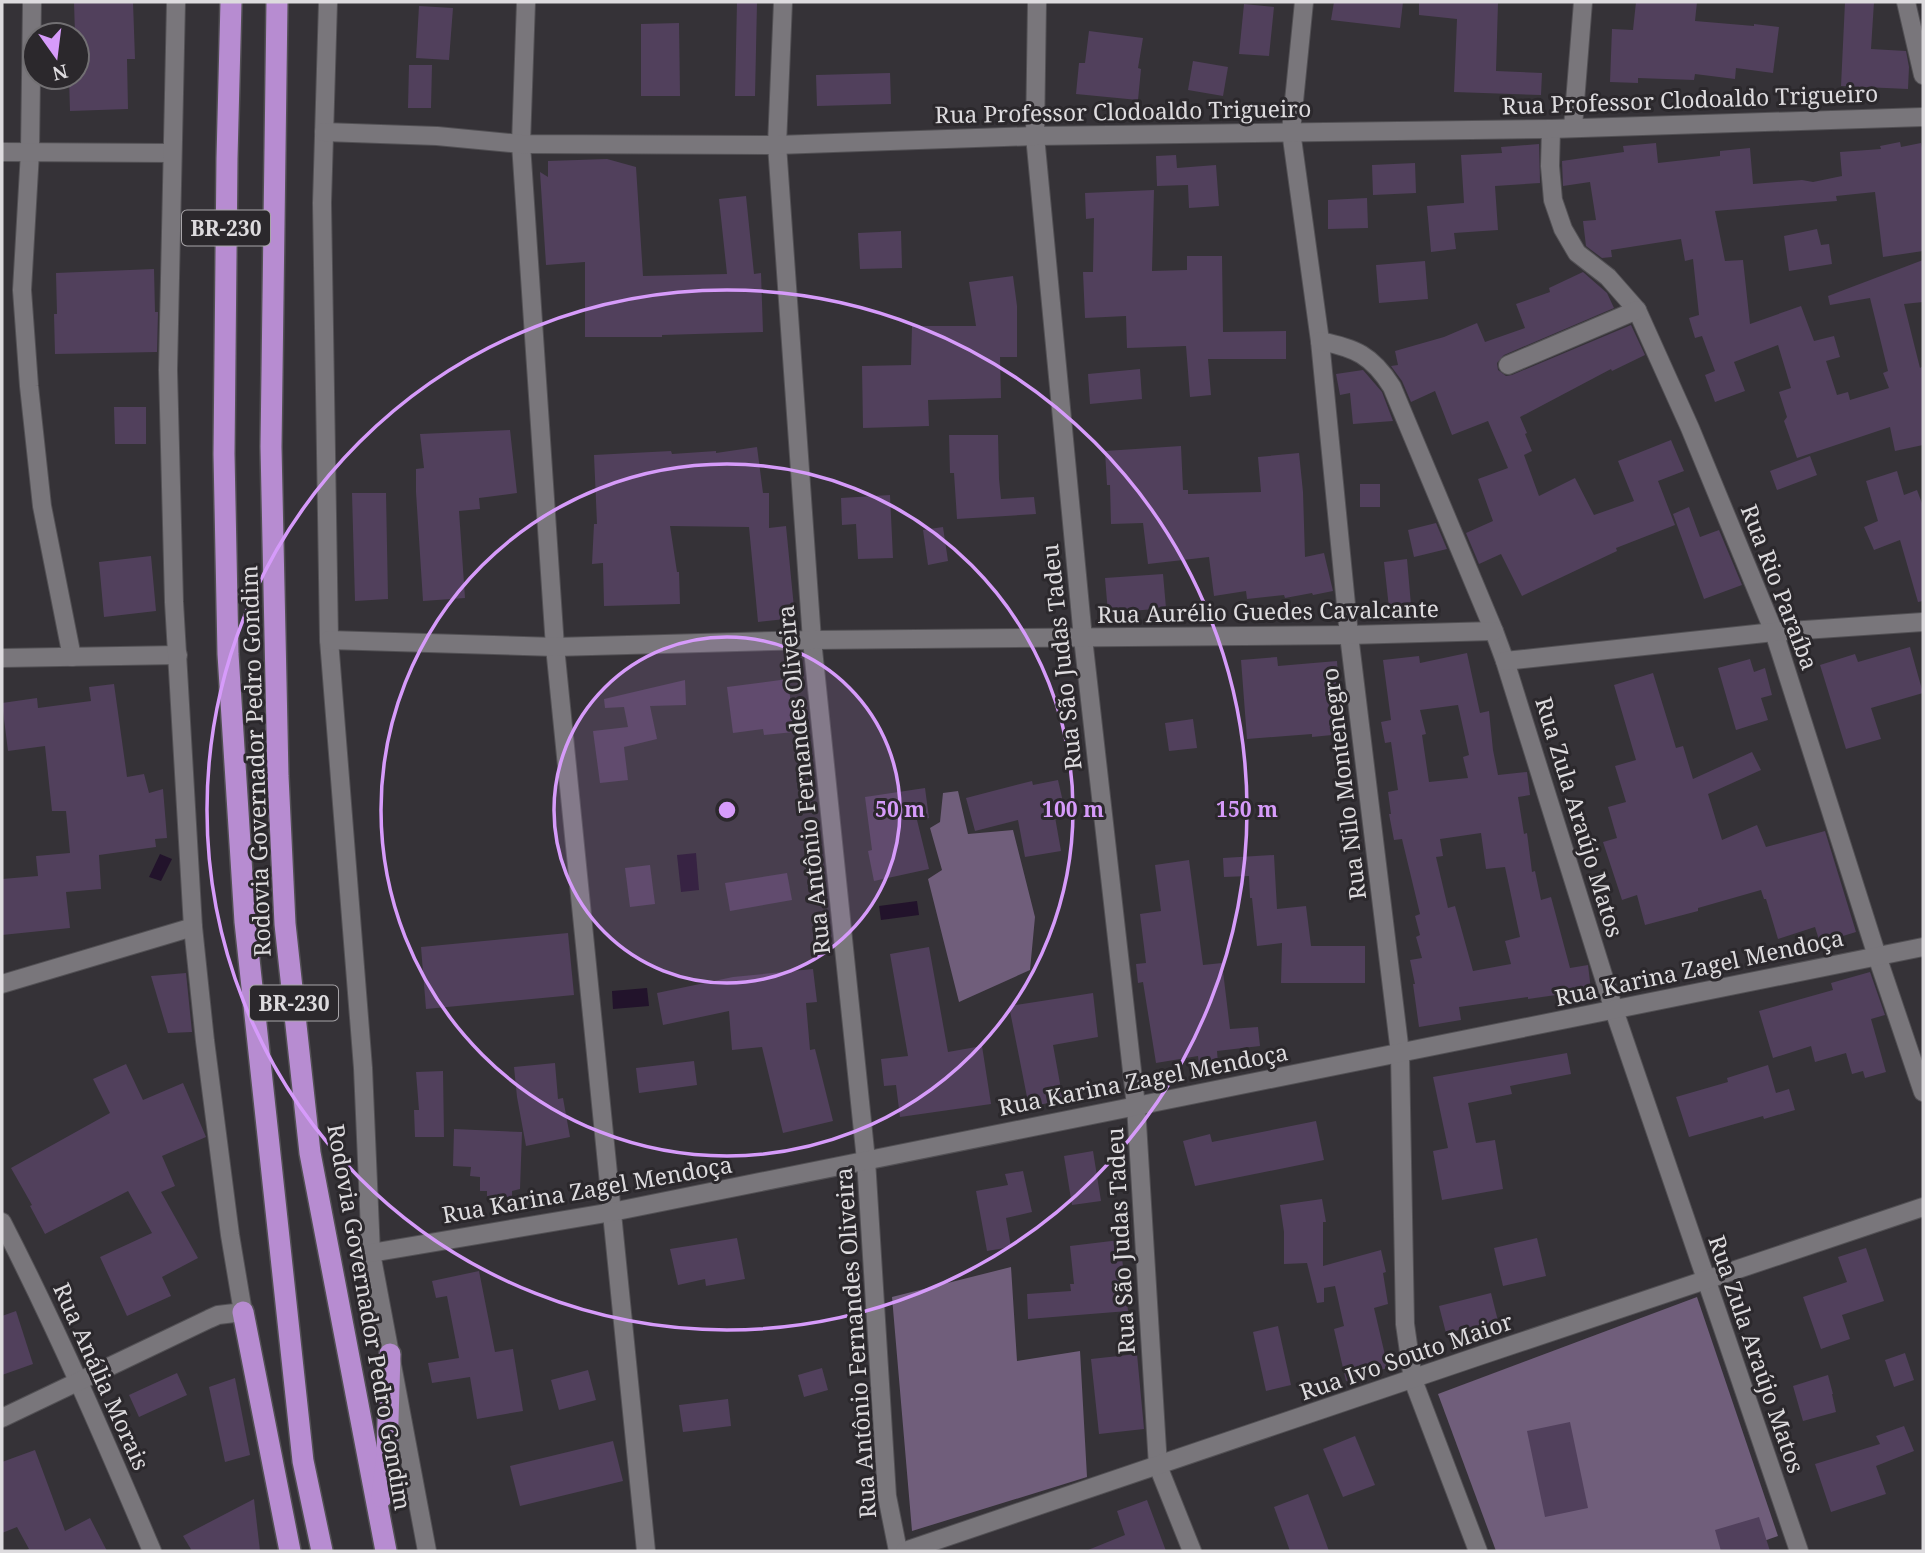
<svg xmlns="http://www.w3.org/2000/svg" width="1925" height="1553" viewBox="0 0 1925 1553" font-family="'Noto Serif',serif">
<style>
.forest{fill:#705e7b}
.water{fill:#22132b}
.building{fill:#51405c;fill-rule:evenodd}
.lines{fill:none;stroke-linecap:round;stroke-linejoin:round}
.minor-casing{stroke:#525054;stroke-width:20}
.highway-casing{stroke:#525054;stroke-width:24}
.minor{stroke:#79767b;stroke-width:18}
.highway{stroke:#b78cd1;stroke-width:21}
.ring{fill:none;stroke:#d69bfa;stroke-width:3.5}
.labels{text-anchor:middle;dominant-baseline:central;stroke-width:6;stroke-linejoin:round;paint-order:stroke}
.shield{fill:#2b282c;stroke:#a8a5a9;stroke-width:2}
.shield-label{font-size:21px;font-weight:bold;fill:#dddbde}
.street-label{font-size:23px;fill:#dddbde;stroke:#2b282c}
.centre{fill:#d69bfa;stroke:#2b282c;stroke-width:3.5}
.ring-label{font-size:21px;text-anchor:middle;font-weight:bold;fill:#d69bfa;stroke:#2b282c;stroke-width:6;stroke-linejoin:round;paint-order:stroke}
</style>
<rect width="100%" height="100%" fill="#353237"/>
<g class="forest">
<polygon points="958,791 968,834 1013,830 1035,917 1030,970 959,1002 928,879 942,870 930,828 940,822 943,793"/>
<polygon points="1011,1267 1017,1361 1080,1351 1087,1477 912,1531 892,1297"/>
<polygon points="1697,1297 1778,1536 1735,1551 1496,1551 1438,1394"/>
</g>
<g class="water">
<polygon points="696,853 699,890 681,892 677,855"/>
<polygon points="160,854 172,859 161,881 149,877"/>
<polygon points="917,901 919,915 881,920 879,906"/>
<polygon points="647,988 649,1006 613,1009 612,991"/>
</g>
<g class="building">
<polygon points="74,2 133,2 135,59 127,59 128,109 70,111 69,77 77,77 77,35 75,35"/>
<polygon points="737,2 757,2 755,96 735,96"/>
<polygon points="1334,2 1403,2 1400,28 1331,20"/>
<polygon points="1419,2 1498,3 1496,71 1542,73 1541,95 1454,92 1457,19 1419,15"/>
<polygon points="1636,2 1697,2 1695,21 1754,26 1754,24 1779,27 1773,73 1736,68 1735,79 1695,74 1694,80 1638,78 1638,83 1610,82 1612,29 1633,30"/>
<polygon points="1845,2 1874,2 1871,49 1906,51 1909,67 1908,89 1841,86"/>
<polygon points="1244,4 1274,7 1269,56 1239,54"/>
<polygon points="419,6 453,8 449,60 416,58"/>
<polygon points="679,23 680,96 641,96 641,24"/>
<polygon points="1089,31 1143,38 1138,68 1141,69 1138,100 1076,94 1079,63 1085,63"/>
<polygon points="1193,61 1228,67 1223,96 1188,90"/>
<polygon points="409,65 432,65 431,108 408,108"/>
<polygon points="890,73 891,104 817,106 816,75"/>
<polygon points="1900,142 1901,147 1921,143 1923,153 1923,251 1883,257 1875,192 1836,196 1837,201 1715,211 1725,261 1743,260 1750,324 1801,306 1814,341 1834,336 1840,357 1826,361 1837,395 1848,392 1850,400 1889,388 1883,373 1888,371 1870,298 1830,305 1828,296 1923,260 1923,302 1904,304 1920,368 1923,366 1923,445 1895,451 1890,427 1797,458 1784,421 1787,417 1779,392 1791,388 1778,345 1734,362 1745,391 1715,402 1705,375 1715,371 1702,336 1695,338 1689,318 1699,315 1693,259 1685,261 1681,239 1611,250 1612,257 1602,258 1586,246 1583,221 1596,220 1590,182 1563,186 1562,161 1624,152 1623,146 1656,143 1658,163 1720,156 1720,151 1750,148 1753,184 1802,180 1813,182 1842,176 1840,152 1881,149 1880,146"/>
<polygon points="1539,144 1540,183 1495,186 1498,230 1454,233 1456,249 1431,252 1427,206 1464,203 1461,155 1502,153 1501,147"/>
<polygon points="1176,155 1177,168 1216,165 1219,206 1189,208 1188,185 1157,186 1156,156"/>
<polygon points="607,159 636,167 643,276 727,274 719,199 746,196 754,274 761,273 763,332 662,335 662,337 585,337 585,262 546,265 540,172 548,177 548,161"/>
<polygon points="1415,163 1416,193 1373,195 1372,165"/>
<polygon points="1154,190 1152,271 1187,270 1187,256 1222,256 1223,332 1286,331 1286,359 1208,359 1211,395 1190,397 1186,346 1127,348 1126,316 1085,318 1083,272 1093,272 1094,218 1086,219 1085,193"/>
<polygon points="1367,198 1368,228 1328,229 1328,200"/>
<polygon points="1817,229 1821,245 1829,244 1832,264 1789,271 1784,236"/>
<polygon points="901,231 902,268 860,269 858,233"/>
<polygon points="1425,261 1428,299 1379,303 1376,265"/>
<polygon points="154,269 155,312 158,312 157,352 55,354 54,314 57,314 56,273"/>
<polygon points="1583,272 1607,293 1614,308 1504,355 1497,363 1498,370 1506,376 1512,375 1631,325 1645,355 1612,371 1611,369 1520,417 1527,433 1525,434 1532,451 1524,455 1539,496 1575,478 1594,515 1634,501 1618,461 1671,440 1684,471 1658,481 1675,525 1616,548 1617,551 1522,596 1501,554 1479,564 1466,533 1493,521 1478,479 1508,468 1488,421 1452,435 1435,391 1411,402 1402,381 1391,366 1398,365 1395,351 1444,337 1477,323 1485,342 1525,328 1516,304 1550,292 1549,288"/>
<polygon points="1013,276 1017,306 1017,357 1000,357 1001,398 928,400 929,426 863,428 862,366 911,365 912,326 976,326 969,282"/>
<polygon points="1140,369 1142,399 1090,404 1088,374"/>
<polygon points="1363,370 1382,392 1393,421 1353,424 1350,393 1340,395 1336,374"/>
<polygon points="114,407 146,407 146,444 115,444"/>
<polygon points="510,430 517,493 479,498 480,509 459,511 465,598 423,601 416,492 416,469 424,468 420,434"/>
<polygon points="949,435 998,435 999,479 1001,499 1034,497 1036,514 957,519 954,473 950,473"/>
<polygon points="1181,446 1183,490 1188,490 1188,494 1261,492 1258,457 1299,453 1303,492 1305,557 1324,553 1333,591 1313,595 1312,593 1285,598 1284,595 1247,599 1246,591 1214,596 1209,557 1148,564 1143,523 1111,524 1110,485 1107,485 1105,451"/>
<polygon points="757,447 763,493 769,493 769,528 786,526 795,618 758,622 749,527 670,526 677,572 679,572 680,604 604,606 603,563 592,564 594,524 597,524 594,455 671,451 672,454 716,451 716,453"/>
<polygon points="1810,456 1817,475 1777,490 1770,471"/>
<polygon points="1897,471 1904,495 1917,490 1923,506 1923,601 1918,602 1900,540 1874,550 1864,527 1878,521 1866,481"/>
<rect x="1360" y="484" width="20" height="23"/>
<polygon points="352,493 386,493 388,599 355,601"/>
<polygon points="890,495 893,558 858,559 856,524 842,525 841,498"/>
<polygon points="1689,507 1700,537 1719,530 1742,585 1704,599 1673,514"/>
<polygon points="1436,523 1447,549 1414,557 1408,530"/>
<polygon points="943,527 948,561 928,565 923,530"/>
<polygon points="151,556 156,611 104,617 99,562"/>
<polygon points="1407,559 1411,605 1389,608 1384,562"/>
<polygon points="1163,574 1166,608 1108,613 1105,578"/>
<polygon points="1910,647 1923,693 1871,708 1881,739 1846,749 1820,665 1855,654 1858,662"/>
<path d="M1467,653l13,60 9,-2 4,39 5,25 29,-3 3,23 -12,2 6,37 3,-1 5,39 3,-1 6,29 10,-3 19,71 18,-3 3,25 -63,9v-2l-69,10 2,13 -42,7 -6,-43h2l-5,-24 12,-2 -6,-21 4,-2 -5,-19 5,-2 -18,-75 -8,1 -5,-26h2l-3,-22 10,-2 -7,-48 -6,1 -4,-21 10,-2 -8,-60 36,-4 1,7zM1458,705l11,50 -6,2 5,21 -39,4 -7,-47 4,-1 -6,-24zM1481,833l5,36 19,-2 15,70 -15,4 6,23 -38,7 -18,-65 -7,2 -12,-51 7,-1 -3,-17z"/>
<polygon points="1277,657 1278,666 1337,661 1342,734 1312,737 1312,734 1247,739 1241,660"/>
<polygon points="1750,659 1754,672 1765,668 1772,695 1761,698 1768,720 1736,730 1718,668"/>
<polygon points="1653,673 1676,748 1683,746 1693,779 1752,752 1761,770 1708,794 1722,840 1757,825 1766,847 1825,831 1856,932 1820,943 1815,927 1778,939 1766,899 1764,899 1761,890 1698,908 1698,911 1645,925 1637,895 1622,900 1603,842 1617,838 1608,807 1626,802 1615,766 1636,760 1614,685"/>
<polygon points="788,679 794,732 764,735 763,729 733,733 727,687"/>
<polygon points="685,680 686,705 650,706 657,739 624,747 628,780 600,783 593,731 628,727 624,707 605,708 604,699"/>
<polygon points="114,684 127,777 144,774 149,793 163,789 167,838 155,839 156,847 99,855 101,889 66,892 70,928 2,935 2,879 38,876 36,856 70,853 66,811 52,811 45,746 8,751 2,703 37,698 38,708 91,701 89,687"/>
<polygon points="1193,719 1197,748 1169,751 1165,723"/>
<polygon points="1058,780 1066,815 1055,817 1061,851 1025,857 1018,820 975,831 966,798 1032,781 1033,785"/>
<polygon points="925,788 929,818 917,820 929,869 874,881 868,851 872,850 865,797"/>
<polygon points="1274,855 1277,909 1306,906 1311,946 1365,946 1365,983 1281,983 1282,943 1257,946 1252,898 1250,898 1249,876 1224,877 1223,858"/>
<polygon points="1189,860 1203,965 1222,963 1230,1029 1258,1027 1260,1046 1217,1051 1218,1063 1199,1065 1198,1056 1156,1063 1143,982 1138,983 1136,964 1146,963 1140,914 1161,911 1155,865"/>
<polygon points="650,865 655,904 630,907 625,868"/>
<polygon points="787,873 792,900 730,911 725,883"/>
<polygon points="568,933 574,995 426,1009 421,947"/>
<polygon points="929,947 948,1052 982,1046 991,1104 900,1117 896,1085 884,1086 881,1059 908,1056 890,954"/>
<polygon points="813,969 817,1002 806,1003 810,1050 815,1049 833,1121 783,1133 762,1047 732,1050 729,1011 663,1025 657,993 733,977"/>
<polygon points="1870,972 1885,1015 1871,1019 1886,1072 1865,1078 1863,1071 1852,1074 1846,1053 1815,1062 1811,1046 1773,1058 1759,1011 1833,990 1831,983"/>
<polygon points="186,973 192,1032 168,1033 151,976"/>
<polygon points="1093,993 1098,1037 1053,1045 1063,1100 1029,1107 1009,1006"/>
<polygon points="1567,1053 1571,1074 1510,1086 1512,1094 1468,1103 1476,1143 1495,1140 1503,1189 1442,1200 1433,1151 1448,1148 1433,1077"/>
<polygon points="694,1061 697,1085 639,1093 636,1068"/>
<polygon points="555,1063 558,1099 563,1098 570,1137 526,1146 517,1097 514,1067"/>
<polygon points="126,1064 143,1100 183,1083 206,1137 162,1156 175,1186 161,1192 198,1258 162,1277 171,1296 127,1316 100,1257 152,1233 128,1191 45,1234 30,1206 32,1205 11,1168 110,1113 93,1079"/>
<polygon points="1768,1065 1776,1093 1789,1089 1795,1110 1764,1119 1763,1116 1689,1137 1676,1097 1728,1082 1727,1078"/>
<polygon points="443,1071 444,1137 415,1137 414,1110 419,1110 416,1072"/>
<polygon points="1316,1121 1324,1160 1195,1186 1183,1141 1210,1134 1212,1142"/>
<polygon points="454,1129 522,1132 520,1189 512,1191 512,1197 487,1196 487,1191 480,1191 480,1177 470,1176 471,1167 453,1166"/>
<polygon points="1093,1151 1101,1201 1072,1205 1064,1156"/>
<polygon points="1023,1171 1032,1212 1006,1218 1011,1247 987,1251 976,1191 1008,1185 1005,1174"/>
<polygon points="1322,1199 1326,1222 1323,1222 1323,1266 1381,1250 1386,1272 1383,1273 1388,1304 1374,1308 1388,1368 1364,1374 1364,1377 1346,1381 1334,1329 1344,1326 1335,1286 1324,1288 1324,1302 1317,1303 1307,1263 1284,1264 1284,1232 1280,1205"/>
<polygon points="737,1238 745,1279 706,1286 705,1279 678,1285 670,1249"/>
<polygon points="1537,1238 1546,1276 1503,1286 1494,1248"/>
<polygon points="1120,1240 1128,1311 1028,1319 1027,1294 1071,1291 1070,1284 1074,1284 1070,1246"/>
<polygon points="1866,1248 1884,1301 1842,1315 1850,1339 1821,1349 1803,1297 1847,1282 1838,1257"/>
<polygon points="479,1271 495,1352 513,1349 523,1411 477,1419 470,1377 432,1383 428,1363 459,1358 447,1296 436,1298 432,1281"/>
<polygon points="1491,1293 1498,1321 1446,1333 1439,1306"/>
<polygon points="16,1311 33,1364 2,1375 2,1316"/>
<polygon points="1278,1326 1291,1385 1266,1391 1253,1332"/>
<polygon points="1905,1353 1914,1380 1894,1387 1885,1360"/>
<polygon points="1137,1354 1144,1429 1099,1434 1091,1359"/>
<polygon points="822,1368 828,1390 804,1397 798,1375"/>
<polygon points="588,1370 596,1400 559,1410 551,1380"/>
<polygon points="177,1373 187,1395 139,1417 129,1395"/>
<polygon points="1828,1375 1833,1394 1832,1394 1836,1412 1803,1421 1793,1386"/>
<polygon points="235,1378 250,1455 225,1462 209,1387"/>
<polygon points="728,1399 731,1426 683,1432 679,1405"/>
<polygon points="1570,1422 1588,1508 1545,1517 1527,1431"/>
<polygon points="1904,1426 1914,1451 1876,1466 1886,1494 1831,1512 1815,1464 1880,1444 1876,1436"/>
<polygon points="1355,1436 1375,1485 1343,1497 1323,1449"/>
<polygon points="613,1441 623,1481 520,1506 510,1466"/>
<polygon points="35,1450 65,1531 90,1518 107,1551 24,1551 29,1549 17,1527 2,1533 2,1462"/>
<polygon points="1308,1494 1329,1551 1290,1551 1274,1507"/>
<polygon points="254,1499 260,1551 192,1551 183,1536"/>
<polygon points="1147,1500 1166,1551 1089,1551 1088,1550 1125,1535 1117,1511"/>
<polygon points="1759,1517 1770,1551 1721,1551 1715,1530"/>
</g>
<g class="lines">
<defs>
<g id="minor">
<polyline points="32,2 30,152 22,290 29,386 42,506 72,657"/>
<polyline points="328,2 322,203 329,640 363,1068 371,1253 427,1551"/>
<polyline points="526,2 521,144 555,647 646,1551"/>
<polyline points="783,2 777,145 812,640 866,1160 887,1496 898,1551"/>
<polyline points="1037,2 1035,136 1083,638 1136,1106 1158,1466 1192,1551"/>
<polyline points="1304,2 1291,131 1320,341 1349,635 1400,1053 1405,1324 1413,1380 1478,1551"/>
<polyline points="1906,2 1923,75"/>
<polyline points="1573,127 1583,2"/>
<polyline points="1551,129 1550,166 1553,200 1563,229 1577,253 1608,277 1637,310 1690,428 1774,632 1877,956 1923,1092"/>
<polyline points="324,132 437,136 521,144 777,145 1035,136 1551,129 1923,117"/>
<polyline points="2,152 172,153"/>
<path d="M1320,341c35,7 52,14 72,46l102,244 11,30 109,349 185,541"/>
<polyline points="1508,365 1637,310"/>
<polyline points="329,640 555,647 812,640 1349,635 1494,631"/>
<polyline points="2,658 178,655"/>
<polyline points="1505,661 1774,632 1923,622"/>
<polyline points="2,984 193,927"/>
<path d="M2,1222c55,107 103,218 150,329"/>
<polyline points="371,1253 612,1212 1923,947"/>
<polyline points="2,1418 209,1319 218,1315 243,1312 230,1235 205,1041 193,927 174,602 168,370 176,2"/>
<path d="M905,1551c339,-114 678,-232 1018,-344"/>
</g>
<g id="highway">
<polyline points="231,2 227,158 224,454 228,654 245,922 303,1461 322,1551"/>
<polyline points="277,2 271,447 278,776 285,924 310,1153 386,1551"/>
<polyline points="243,1312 290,1551"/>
<polyline points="382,1497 387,1454 390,1354"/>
</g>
</defs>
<use href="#minor" class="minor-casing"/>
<use href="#highway" class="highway-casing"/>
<use href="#minor" class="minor"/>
<use href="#highway" class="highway"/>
</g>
<circle cx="727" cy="810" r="173" fill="#d69bfa" fill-opacity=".12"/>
<g class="ring">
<circle cx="727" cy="810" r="173"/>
<circle cx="727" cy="810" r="346"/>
<circle cx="727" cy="810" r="520"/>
</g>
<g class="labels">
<g class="shield">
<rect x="182" y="210.5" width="88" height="35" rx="5"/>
<rect x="250" y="985.5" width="88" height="35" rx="5"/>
</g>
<g class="shield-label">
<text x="226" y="228">BR-230</text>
<text x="294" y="1003">BR-230</text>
</g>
<g class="street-label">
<text transform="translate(1690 99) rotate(-2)">Rua Professor Clodoaldo Trigueiro</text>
<text transform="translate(1123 111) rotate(-1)">Rua Professor Clodoaldo Trigueiro</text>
<text transform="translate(1780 587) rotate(69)">Rua Rio Paraíba</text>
<text transform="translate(1268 611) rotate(-1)">Rua Aurélio Guedes Cavalcante</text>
<text transform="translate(1061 657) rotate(-96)">Rua São Judas Tadeu</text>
<text transform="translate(255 761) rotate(-92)">Rodovia Governador Pedro Gondim</text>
<text transform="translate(803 780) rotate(-96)">Rua Antônio Fernandes Oliveira</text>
<text transform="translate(1343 784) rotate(-97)">Rua Nilo Montenegro</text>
<text transform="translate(1580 817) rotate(73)">Rua Zula Araújo Matos</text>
<text transform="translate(1699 967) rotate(-12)">Rua Karina Zagel Mendoça</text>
<text transform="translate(1143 1079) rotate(-11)">Rua Karina Zagel Mendoça</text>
<text transform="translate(587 1189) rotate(-10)">Rua Karina Zagel Mendoça</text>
<text transform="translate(1120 1241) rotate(-93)">Rua São Judas Tadeu</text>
<text transform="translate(370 1317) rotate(80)">Rodovia Governador Pedro Gondim</text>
<text transform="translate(855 1343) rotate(-94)">Rua Antônio Fernandes Oliveira</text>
<text transform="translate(1757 1354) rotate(71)">Rua Zula Araújo Matos</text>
<text transform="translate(1406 1356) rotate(-19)">Rua Ivo Souto Maior</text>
<text transform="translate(102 1376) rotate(66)">Rua Anália Morais</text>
</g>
</g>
<circle cx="727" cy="810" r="10" class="centre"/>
<g class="ring-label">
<text x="900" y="817">50 m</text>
<text x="1073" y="817">100 m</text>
<text x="1247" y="817">150 m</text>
</g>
<rect width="1925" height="1553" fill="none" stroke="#dddbde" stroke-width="7"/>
<g transform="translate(56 56) rotate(166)"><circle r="33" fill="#2b282c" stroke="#727073" stroke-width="2"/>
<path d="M0-5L12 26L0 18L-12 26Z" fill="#d69bfa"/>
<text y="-10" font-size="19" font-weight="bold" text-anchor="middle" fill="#dddbde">N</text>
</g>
</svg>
